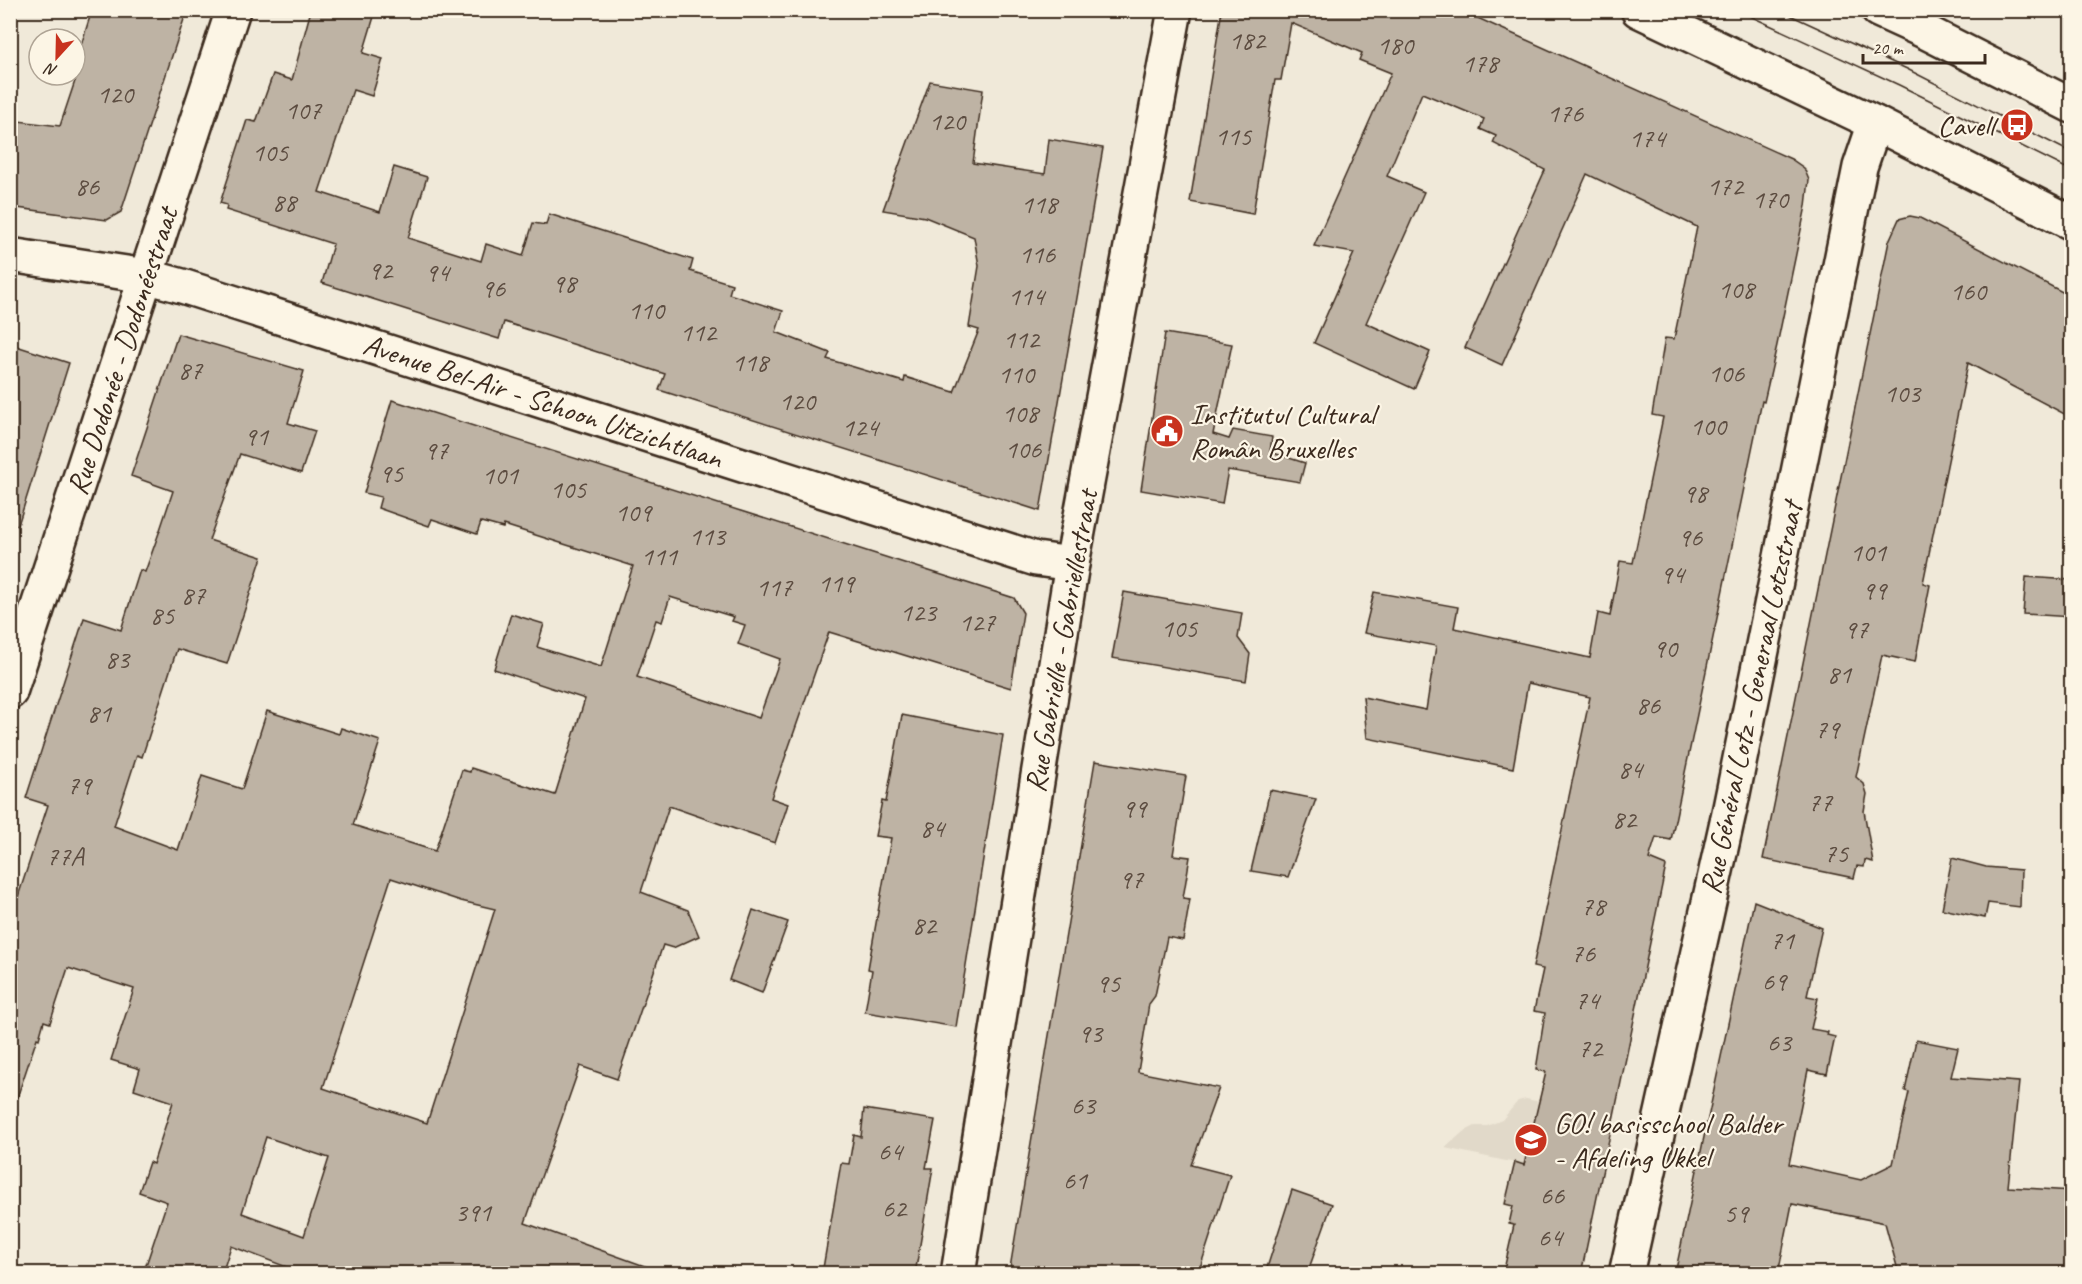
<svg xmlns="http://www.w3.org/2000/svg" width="2082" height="1284" viewBox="0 0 2082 1284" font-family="Caveat,sans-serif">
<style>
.built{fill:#e1d9c9}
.building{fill:#beb3a4;stroke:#3b2a1e;stroke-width:1.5;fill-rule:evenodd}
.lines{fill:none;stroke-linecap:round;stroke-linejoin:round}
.minor-casing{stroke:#3b2a1e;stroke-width:38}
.secondary-casing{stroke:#3b2a1e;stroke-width:38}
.minor{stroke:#fcf5e5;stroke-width:33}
.secondary{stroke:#fcf5e5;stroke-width:33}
.tram{stroke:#3b2a1e;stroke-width:1.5}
.labels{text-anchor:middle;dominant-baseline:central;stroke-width:4.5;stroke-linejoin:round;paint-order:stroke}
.number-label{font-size:27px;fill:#5c4c40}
.poi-label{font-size:30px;fill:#3b2a1e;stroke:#fcf5e5;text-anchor:start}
.street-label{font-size:30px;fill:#3b2a1e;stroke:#fcf5e5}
</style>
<rect width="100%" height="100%" fill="#f0e9d9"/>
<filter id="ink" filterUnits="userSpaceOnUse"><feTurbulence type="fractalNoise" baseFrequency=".0167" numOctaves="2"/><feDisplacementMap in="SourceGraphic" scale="12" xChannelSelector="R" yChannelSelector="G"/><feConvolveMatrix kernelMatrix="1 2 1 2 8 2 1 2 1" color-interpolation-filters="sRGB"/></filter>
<g filter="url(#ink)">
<polygon class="built" points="1526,1099 1613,1117 1525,1165 1445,1148 1463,1132 1475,1126 1487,1126 1502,1120 1518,1101"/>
<g class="building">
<polygon points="92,10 187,10 121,212 107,220 10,207 10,120 60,126 83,57 78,55"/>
<polygon points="311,10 376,10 363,53 383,59 372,96 353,90 319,192 380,212 394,167 427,177 408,238 481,261 486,244 523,256 533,223 546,225 549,214 693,260 690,271 732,284 729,294 783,311 776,332 830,353 827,359 904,382 905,377 954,392 979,330 969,327 979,266 974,237 925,217 883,210 930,81 983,90 973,163 1045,174 1049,139 1103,148 1040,511 659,390 665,374 585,348 504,322 499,339 322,283 333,244 226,210 227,205 220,203 247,120 256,122 273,74 292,80"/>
<polygon points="1222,10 1460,10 1791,159 1804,168 1809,180 1806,206 1777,345 1764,402 1762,401 1671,840 1656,837 1649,859 1666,866 1581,1274 1503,1274 1514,1225 1509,1224 1513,1206 1505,1204 1515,1162 1524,1165 1546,1072 1536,1070 1545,1013 1534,1011 1543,969 1533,967 1590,697 1528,683 1513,768 1367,738 1363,697 1426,710 1436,646 1364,633 1374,592 1458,607 1454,628 1590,658 1598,613 1610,616 1620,561 1633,563 1663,417 1652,415 1665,338 1674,339 1697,227 1587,174 1502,365 1465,348 1545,170 1493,143 1496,136 1480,129 1484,119 1422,93 1387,176 1424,192 1366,323 1430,352 1414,389 1314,343 1354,253 1314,246 1391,73 1359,60 1362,53 1291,23 1281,80 1275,80 1253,214 1190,202"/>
<polygon points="1910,216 1920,218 2072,297 2072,418 1968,363 1923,583 1930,585 1915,662 1882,655 1856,777 1864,784 1867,794 1864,811 1873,862 1865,860 1864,867 1857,866 1854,878 1763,859 1889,241 1899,219"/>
<polygon points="1165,333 1232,344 1213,434 1229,439 1233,430 1272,437 1270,452 1305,463 1300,482 1228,470 1222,504 1141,490"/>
<path d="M178,334l126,37 -16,52 27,8 -14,42 -61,-19 -31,86 53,17 -35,107 -50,-15 -35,108 -5,-2 -23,71 64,24 24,-74 40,13 25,-78 72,23 2,-6 39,13 -27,84 82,26 27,-81 8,2 1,-4 84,27 30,-96 -91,-30 17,-55 33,10 -7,23 64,20 32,-101 -129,-41 -1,3 -22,-6 -4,12 -45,-15 -3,7 -51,-18 3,-11 -17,-4 28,-93 622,198 9,15 -12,75 -182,-56 -58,166 17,6 -13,39 -106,-37 -28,86 47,18 11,26 -26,12 -10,-3 -46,134 -37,-13 -55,157 128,46 -1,5h-347l-74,-28 -9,28h-79l24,-72 -28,-10 10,-30 4,2 20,-62 -39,-13 6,-20 -29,-9 23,-71 -66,-21 -18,55 -6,-2 -5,18 -2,-1 -20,60 -7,-1v-176l38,-116 -22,-7 58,-180 37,12 19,-60 5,2 15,-42 13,-39 -42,-15zM670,597l64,20 -2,4 13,4 -7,19 42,15 -21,59 -122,-41 19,-57 6,2zM391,878l70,23 34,8 -68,214 -104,-35zM266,1137l63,21 -25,78 -62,-23z"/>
<polygon points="10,344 69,363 18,525 10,524"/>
<polygon points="2026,577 2072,580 2072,617 2023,614"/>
<polygon points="1124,592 1242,613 1238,638 1250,654 1246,681 1112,658"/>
<polygon points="902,715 1003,735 956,1027 865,1012 872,970 868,969 891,838 875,836 882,801 886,802"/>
<polygon points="1095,761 1186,776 1173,855 1190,857 1183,898 1190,899 1183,940 1167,937 1155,996 1149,1004 1138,1072 1219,1088 1191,1165 1230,1175 1198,1274 1009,1274"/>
<polygon points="1270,790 1316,799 1288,877 1251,871"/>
<polygon points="1952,858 1986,867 2021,870 2020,907 1988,903 1985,918 1942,909"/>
<polygon points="1754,901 1822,928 1807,996 1818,998 1811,1029 1828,1032 1827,1035 1835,1037 1827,1074 1808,1070 1789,1164 1861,1180 1893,1164 1909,1092 1905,1091 1916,1040 1958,1048 1951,1077 2019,1082 2008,1187 2072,1191 2072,1274 1899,1274 1885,1223 1792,1204 1778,1274 1675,1274"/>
<polygon points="753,910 788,922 762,993 729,980"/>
<polygon points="864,1109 935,1120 926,1168 933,1168 915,1274 822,1274 841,1163 849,1164 854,1135 861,1137"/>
<polygon points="1292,1190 1332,1204 1307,1274 1265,1274"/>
</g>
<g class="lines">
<defs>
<g id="minor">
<polyline points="10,255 146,276 182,286 1036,559 1072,564"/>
<polyline points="10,692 233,10"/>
<polyline points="958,1274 1072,564 1175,10"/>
<polyline points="1626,1274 1730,808 1860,167 1875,123"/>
</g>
<g id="secondary">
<polyline points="1638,10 1875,123 2072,223"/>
<polyline points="1878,10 1924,31 2072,106"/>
</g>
</defs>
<use href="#minor" class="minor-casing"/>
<use href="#secondary" class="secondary-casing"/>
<use href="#minor" class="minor"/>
<use href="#secondary" class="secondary"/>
<g class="tram">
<polyline points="1737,10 1899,85 2072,171"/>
<polyline points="1779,10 1907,69 2072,153"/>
</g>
</g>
</g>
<defs>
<symbol id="bus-disc" viewBox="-11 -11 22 22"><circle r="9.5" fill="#c8321e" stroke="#fcf5e5"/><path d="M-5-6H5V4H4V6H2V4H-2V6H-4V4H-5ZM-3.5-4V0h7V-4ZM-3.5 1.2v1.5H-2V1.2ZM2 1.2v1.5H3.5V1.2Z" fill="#fff"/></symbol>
<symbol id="civic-disc" viewBox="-11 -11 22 22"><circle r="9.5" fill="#c8321e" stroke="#fcf5e5"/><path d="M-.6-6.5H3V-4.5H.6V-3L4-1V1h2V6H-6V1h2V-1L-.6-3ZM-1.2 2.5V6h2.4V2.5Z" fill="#fff"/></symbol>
<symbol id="school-disc" viewBox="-11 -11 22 22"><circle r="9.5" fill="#c8321e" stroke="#fcf5e5"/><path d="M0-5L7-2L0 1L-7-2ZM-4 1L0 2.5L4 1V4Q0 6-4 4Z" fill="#fff"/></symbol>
</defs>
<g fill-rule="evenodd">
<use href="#bus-disc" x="1998" y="106" width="38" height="38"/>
<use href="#civic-disc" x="1148" y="412" width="38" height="38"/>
<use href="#school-disc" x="1512" y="1121" width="38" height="38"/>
</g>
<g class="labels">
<g class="number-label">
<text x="1247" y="40">182</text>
<text x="1395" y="45">180</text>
<text x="1480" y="63">178</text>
<text x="115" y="94">120</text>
<text x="303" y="110">107</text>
<text x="1565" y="113">176</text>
<text x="947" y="121">120</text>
<text x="1233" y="136">115</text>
<text x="1647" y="138">174</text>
<text x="270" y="152">105</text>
<text x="87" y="186">86</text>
<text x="1725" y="186">172</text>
<text x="1770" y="199">170</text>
<text x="284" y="202">88</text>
<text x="1039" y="204">118</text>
<text x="1037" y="254">116</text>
<text x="380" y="270">92</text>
<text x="437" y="272">94</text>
<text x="564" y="283">98</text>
<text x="493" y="288">96</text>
<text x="1736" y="289">108</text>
<text x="1968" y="291">160</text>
<text x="1026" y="296">114</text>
<text x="646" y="310">110</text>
<text x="698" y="332">112</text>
<text x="1021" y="339">112</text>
<text x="750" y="362">118</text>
<text x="190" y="370">87</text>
<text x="1726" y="373">106</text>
<text x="1016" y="374">110</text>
<text x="1902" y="393">103</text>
<text x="797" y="401">120</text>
<text x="1020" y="413">108</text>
<text x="1708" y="426">100</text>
<text x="860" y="427">124</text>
<text x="256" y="436">91</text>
<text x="1023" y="449">106</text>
<text x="436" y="450">97</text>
<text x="391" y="473">95</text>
<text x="500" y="475">101</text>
<text x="568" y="489">105</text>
<text x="1695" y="493">98</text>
<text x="633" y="512">109</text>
<text x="707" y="536">113</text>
<text x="1690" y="537">96</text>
<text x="1868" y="552">101</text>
<text x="659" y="556">111</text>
<text x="1672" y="574">94</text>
<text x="836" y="583">119</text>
<text x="774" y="587">117</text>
<text x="1874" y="590">99</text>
<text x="193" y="595">87</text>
<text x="918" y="612">123</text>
<text x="162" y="615">85</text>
<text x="977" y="622">127</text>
<text x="1179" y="628">105</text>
<text x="1856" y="629">97</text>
<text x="1665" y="648">90</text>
<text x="117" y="659">83</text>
<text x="1839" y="674">81</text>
<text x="1648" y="705">86</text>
<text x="99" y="713">81</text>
<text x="1827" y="729">79</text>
<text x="1630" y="769">84</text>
<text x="79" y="785">79</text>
<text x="1820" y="802">77</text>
<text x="1134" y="808">99</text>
<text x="1624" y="819">82</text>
<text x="932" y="828">84</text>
<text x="1836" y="853">75</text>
<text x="65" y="856">77A</text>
<text x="1131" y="879">97</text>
<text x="1593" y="906">78</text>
<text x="924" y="925">82</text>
<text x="1782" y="940">71</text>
<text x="1583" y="953">76</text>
<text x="1774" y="981">69</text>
<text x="1108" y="983">95</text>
<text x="1587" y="1000">74</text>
<text x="1090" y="1033">93</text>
<text x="1779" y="1042">63</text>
<text x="1590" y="1048">72</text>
<text x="1083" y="1105">63</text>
<text x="890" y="1151">64</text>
<text x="1075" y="1180">61</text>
<text x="1552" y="1195">66</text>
<text x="894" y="1208">62</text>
<text x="473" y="1212">391</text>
<text x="1736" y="1213">59</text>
<text x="1550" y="1237">64</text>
</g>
<g class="poi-label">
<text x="1994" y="125" text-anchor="end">Cavell</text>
<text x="1190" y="414">Institutul Cultural<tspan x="1190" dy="34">Român Bruxelles</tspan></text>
<text x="1554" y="1123">GO! basisschool Balder<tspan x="1554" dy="34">- Afdeling Ukkel</tspan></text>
</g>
<g class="street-label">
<text transform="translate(122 351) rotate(-72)">Rue Dodonée - Dodonéestraat</text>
<text transform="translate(543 401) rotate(18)">Avenue Bel-Air - Schoon Uitzichtlaan</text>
<text transform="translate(1061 641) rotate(-80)">Rue Gabrielle - Gabriellestraat</text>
<text transform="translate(1751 698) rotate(-78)">Rue Général Lotz - Generaal Lotzstraat</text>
</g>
</g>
<rect width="2082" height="1284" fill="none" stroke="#fcf5e5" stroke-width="36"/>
<rect x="18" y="18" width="2046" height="1248" fill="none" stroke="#3b2a1e" stroke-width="2" filter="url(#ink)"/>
<g transform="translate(57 57) rotate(202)"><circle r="28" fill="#fcf5e5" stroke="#afa495" stroke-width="1.5"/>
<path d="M0-4.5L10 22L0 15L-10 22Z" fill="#c8321e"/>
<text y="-9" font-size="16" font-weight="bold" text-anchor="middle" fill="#3b2a1e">N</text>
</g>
<path d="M1863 54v9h122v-9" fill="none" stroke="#3b2a1e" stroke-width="3"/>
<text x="1872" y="54" font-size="18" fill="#3b2a1e" stroke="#fcf5e5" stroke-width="4.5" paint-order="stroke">20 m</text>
</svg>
